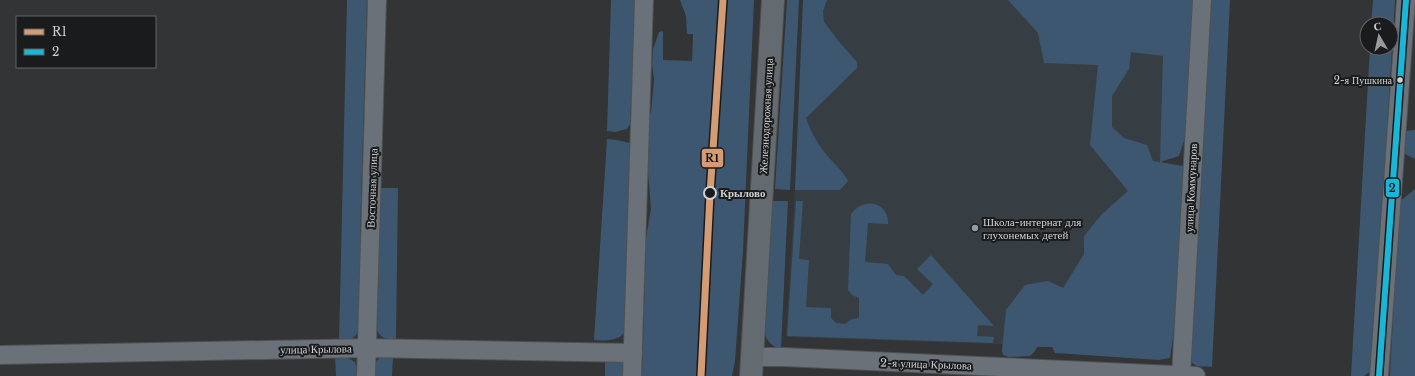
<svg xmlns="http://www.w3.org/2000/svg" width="1415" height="376" viewBox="0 0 1415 376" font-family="'Libre Baskerville',serif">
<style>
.built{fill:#363e44}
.green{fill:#3d5770;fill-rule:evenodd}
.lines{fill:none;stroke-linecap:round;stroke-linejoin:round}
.street-casing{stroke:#4f5051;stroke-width:20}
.secondary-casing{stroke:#4f5051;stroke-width:24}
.street{stroke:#6a7178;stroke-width:18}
.secondary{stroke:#646b70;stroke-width:22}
.bus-1-casing{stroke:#1a1b1d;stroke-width:9}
.bus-1{stroke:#1ab6d8;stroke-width:6}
.rail-1-casing{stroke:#1a1b1d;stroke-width:10}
.rail-1{stroke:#d39c74;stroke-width:7}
.bus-dot{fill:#d0d1d3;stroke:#1a1b1d;stroke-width:1.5}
.stop-dot{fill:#1a1b1d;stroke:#d0d1d3;stroke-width:2}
.poi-dot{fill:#999a9c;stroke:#1a1b1d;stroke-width:1.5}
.labels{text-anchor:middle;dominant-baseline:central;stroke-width:4;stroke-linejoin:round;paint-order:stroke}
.bus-label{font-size:10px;fill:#d0d1d3;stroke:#1a1b1d;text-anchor:end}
.street-label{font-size:11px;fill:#d0d1d3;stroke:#1a1b1d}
.stop-label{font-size:11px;font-weight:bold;fill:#d0d1d3;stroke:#1a1b1d;text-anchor:start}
.poi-label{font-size:11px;fill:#d0d1d3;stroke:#1a1b1d;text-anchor:start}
.line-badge{stroke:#1a1b1d;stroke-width:1.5}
.pale-badge-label{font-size:11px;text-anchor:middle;font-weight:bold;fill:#111}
</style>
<rect width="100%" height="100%" fill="#323435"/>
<polygon class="built" points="804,0 1172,0 1151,349 786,337 799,119"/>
<g class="green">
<polygon points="347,0 367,0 360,237 361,297 359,332 351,340 339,341"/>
<polygon points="611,0 636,0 630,124 627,129 615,132 607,131"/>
<polygon points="680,0 754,0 743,251 735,361 732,376 642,376 646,238 651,209 645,135 646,125 651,112 654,79 652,64 653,49 659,32 663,31 663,60 692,61 693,34 687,34 686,16"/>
<polygon points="787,0 799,0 790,190 775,189"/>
<path d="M803,0h24l-4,11 1,11 16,21 17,19v6l-51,50c5,15 13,28 24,41 7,7 13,13 18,22l-8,9h-45z"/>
<path d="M1008,0h188l-9,132 -8,24 -19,6 23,4 -8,157 -5,35 -11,2 -104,-7 -3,-6h-15l-2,4 -5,5 -21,1 -6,-2 -1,-4 4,-41 19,-25 23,-4 15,7 21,-34v-18l18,-22 26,-23 -38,-46 8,-80 -54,-2 -6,-30zM1131,52l32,4 -3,106 -7,-1 -6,-16 -23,-7 -12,-11v-31l17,-27z"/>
<path d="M1207,0h23l-18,367c-13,-1 -18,2 -24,-11z"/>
<polygon points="1373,0 1395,0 1372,370 1364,376 1351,376 1370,48 1391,48 1391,24 1371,24"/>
<polygon points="1415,130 1415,159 1403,153 1403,131"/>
<path d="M607,139l10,1 13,3 3,10 -5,171c-2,3 -3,7 -5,10 -6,7 -20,7 -29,6z"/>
<path d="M380,188h18l-2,152c-10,-1 -15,-1 -19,-10z"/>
<polygon points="1415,189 1415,376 1390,376 1399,202"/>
<path d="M772,201h16l-7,148c-8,-2 -14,-7 -16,-15z"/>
<path d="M796,201h7l-4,58 10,1 -3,47 25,1v10l5,5 9,1 7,-5 7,-1v-20l-7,-3 -4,-5 3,-76c13,-18 38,-12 37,10l-20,-1 -3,39 23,2 8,11 8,1 19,19 10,-11 -16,-15 14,-14 63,71 -16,-1 -1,11 17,1 -1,6 -206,-7z"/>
<polygon points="335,356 344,356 355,362 359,376 336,376"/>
<path d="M605,356c16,3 20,3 23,20h-23z"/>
<path d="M381,357h12l-1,19h-19c0,-8 1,-15 8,-19z"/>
</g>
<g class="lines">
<defs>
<g id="street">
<polyline points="0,355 367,348 633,353"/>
<polyline points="752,357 784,357 1196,376"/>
<polyline points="366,376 377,0"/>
<polyline points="632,376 644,0"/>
<polyline points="1181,376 1202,0"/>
<polyline points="1379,376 1406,0"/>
</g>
<polyline id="secondary" points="751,376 773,0"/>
</defs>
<use href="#street" class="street-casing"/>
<use href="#secondary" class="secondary-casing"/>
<use href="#street" class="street"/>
<use href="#secondary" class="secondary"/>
<defs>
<polyline id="bus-1" points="1379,376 1406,0"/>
</defs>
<use href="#bus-1" class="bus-1-casing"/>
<use href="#bus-1" class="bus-1"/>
<defs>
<polyline id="rail-1" points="701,376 710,194 723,0"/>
</defs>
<use href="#rail-1" class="rail-1-casing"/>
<use href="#rail-1" class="rail-1"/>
</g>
<circle class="bus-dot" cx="1400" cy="80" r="3.5"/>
<circle class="stop-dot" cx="710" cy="193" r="6"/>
<circle class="poi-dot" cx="975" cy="228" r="4"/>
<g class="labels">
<g class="bus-label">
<text x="1392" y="80">2-я Пушкина</text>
</g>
<g class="street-label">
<text transform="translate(766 116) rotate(-87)">Железнодорожная улица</text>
<text transform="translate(372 188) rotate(-88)">Восточная улица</text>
<text transform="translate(1191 188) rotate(-87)">улица Коммунаров</text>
<text transform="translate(316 349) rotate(-1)">улица Крылова</text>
<text transform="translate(926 364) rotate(2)">2-я улица Крылова</text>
</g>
<g class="stop-label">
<text x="720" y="193">Крылово</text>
</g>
<g class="poi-label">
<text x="983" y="222">Школа-интернат для<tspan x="983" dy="13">глухонемых детей</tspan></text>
</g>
</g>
<g class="line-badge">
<rect x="701" y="148" width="23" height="20" rx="4" fill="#d39c74"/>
<rect x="1385" y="178" width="15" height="20" rx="4" fill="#1ab6d8"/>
</g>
<g class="pale-badge-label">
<text x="712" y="162">R1</text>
<text x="1392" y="192">2</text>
</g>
<rect x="16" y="16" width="140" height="52" fill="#1a1b1d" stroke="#636466"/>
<rect x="24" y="29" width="20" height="6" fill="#d39c74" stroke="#636466"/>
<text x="52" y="36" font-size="12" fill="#d0d1d3">R1</text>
<rect x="24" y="49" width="20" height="6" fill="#1ab6d8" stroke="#636466"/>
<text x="52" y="56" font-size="12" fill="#d0d1d3">2</text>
<g transform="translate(1379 36) rotate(351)"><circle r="19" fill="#1a1b1d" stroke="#636466"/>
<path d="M0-3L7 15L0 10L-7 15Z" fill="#999a9c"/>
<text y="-6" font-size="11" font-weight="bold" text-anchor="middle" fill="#d0d1d3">С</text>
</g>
</svg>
